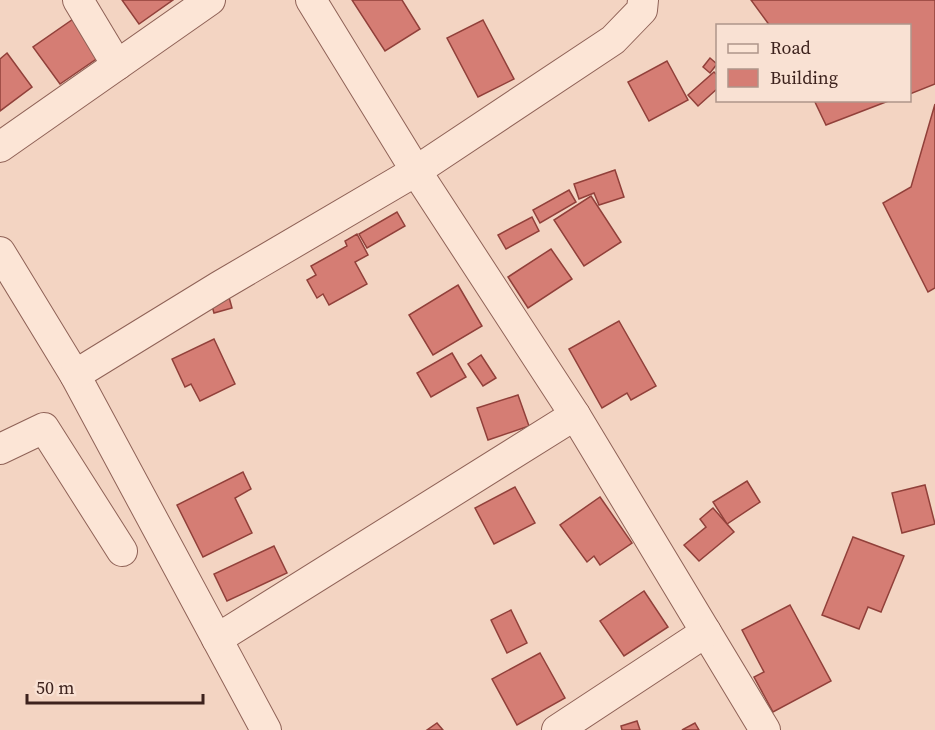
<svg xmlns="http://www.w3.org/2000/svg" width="935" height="730" viewBox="0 0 935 730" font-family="'Source Serif 4',serif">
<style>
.building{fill:#d57d74;stroke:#91403a;stroke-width:1.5}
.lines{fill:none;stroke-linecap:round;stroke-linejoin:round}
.minor-casing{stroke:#8f6257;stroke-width:32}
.minor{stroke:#fce5d6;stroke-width:30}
</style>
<rect width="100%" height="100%" fill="#f3d4c2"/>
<g class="building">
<polygon points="122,0 173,0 139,24"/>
<polygon points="352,0 402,0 420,29 385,51"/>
<polygon points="751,0 935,0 935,84 910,94 910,26 770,26"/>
<polygon points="79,15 105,53 60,84 33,47"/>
<polygon points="483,20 514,79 478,97 447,38"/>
<polygon points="7,53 32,87 0,111 0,59"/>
<polygon points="710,58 717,64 710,73 703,67"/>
<polygon points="667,61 688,100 649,121 628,82"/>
<polygon points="714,72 718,76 718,88 698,106 688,95"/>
<polygon points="814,100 891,100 826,125"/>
<polygon points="935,104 935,288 928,292 883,203 911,187"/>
<polygon points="615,170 624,197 599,205 594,193 579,199 574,184"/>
<polygon points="569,190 576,202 540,223 533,210"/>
<polygon points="591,196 621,242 584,266 554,220"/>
<polygon points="397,212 405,226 367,248 359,234"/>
<polygon points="532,217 539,231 506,249 498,235"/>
<polygon points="357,234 368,255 355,262 367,284 329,305 323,294 317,298 307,280 316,275 311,266 347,246 345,241"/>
<polygon points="551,249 572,279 528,308 508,277"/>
<polygon points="458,285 482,326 433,355 409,315"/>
<polygon points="227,290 232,308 214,313 209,295"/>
<polygon points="619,321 656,386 631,400 627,393 602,408 569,349"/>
<polygon points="214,339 235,384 200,401 191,384 185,387 172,359"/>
<polygon points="452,353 466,377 431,397 417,373"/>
<polygon points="481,355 496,378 483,386 468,364"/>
<polygon points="518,395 529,426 488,440 477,408"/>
<polygon points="243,472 251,489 235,498 252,533 203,557 177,505"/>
<polygon points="747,481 760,502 727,524 713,502"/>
<polygon points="925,485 935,524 902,533 892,493"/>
<polygon points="515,487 535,523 494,544 475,508"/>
<polygon points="600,497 632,543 600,565 594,556 587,562 560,525"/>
<polygon points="713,508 734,532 699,561 684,545 706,527 700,519"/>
<polygon points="853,537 904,556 881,612 868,607 859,629 822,615"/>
<polygon points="274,546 287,573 227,601 214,574"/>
<polygon points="644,591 668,627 624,656 600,621"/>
<polygon points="790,605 831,681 773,712 754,677 764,672 742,630"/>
<polygon points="511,610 527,643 507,653 491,620"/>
<polygon points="540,653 565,698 517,725 492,679"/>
<polygon points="637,721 640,730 622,730 621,726"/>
<polygon points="437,723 443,730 427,730"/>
<polygon points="695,723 699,730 682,730"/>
</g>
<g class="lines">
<defs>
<g id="minor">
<polyline points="78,0 117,65"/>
<polyline points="311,0 416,171 575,415 765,730"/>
<polyline points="0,147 210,0"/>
<polyline points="0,252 75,375 266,730"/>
<polyline points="75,375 220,286 416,171 613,40 642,10 643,0"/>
<polyline points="0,449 44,428 122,551"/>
<polyline points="217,639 575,415"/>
<polyline points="557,730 706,632"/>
</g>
</defs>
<use href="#minor" class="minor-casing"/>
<use href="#minor" class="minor"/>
</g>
<rect x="716" y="24" width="195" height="78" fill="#f9e1d3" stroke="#ae958a" stroke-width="1.5"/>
<rect x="728" y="44" width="30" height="9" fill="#fce5d6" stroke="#ae958a" stroke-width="1.5"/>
<text x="770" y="54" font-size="18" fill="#3d221d">Road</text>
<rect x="728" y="69" width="30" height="18" fill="#d57d74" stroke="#ae958a" stroke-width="1.5"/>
<text x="770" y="84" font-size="18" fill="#3d221d">Building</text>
<path d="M27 694v9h176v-9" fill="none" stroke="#3d221d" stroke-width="3"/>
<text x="36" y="694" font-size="18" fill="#3d221d" stroke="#f9e1d3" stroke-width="4.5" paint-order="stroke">50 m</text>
</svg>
